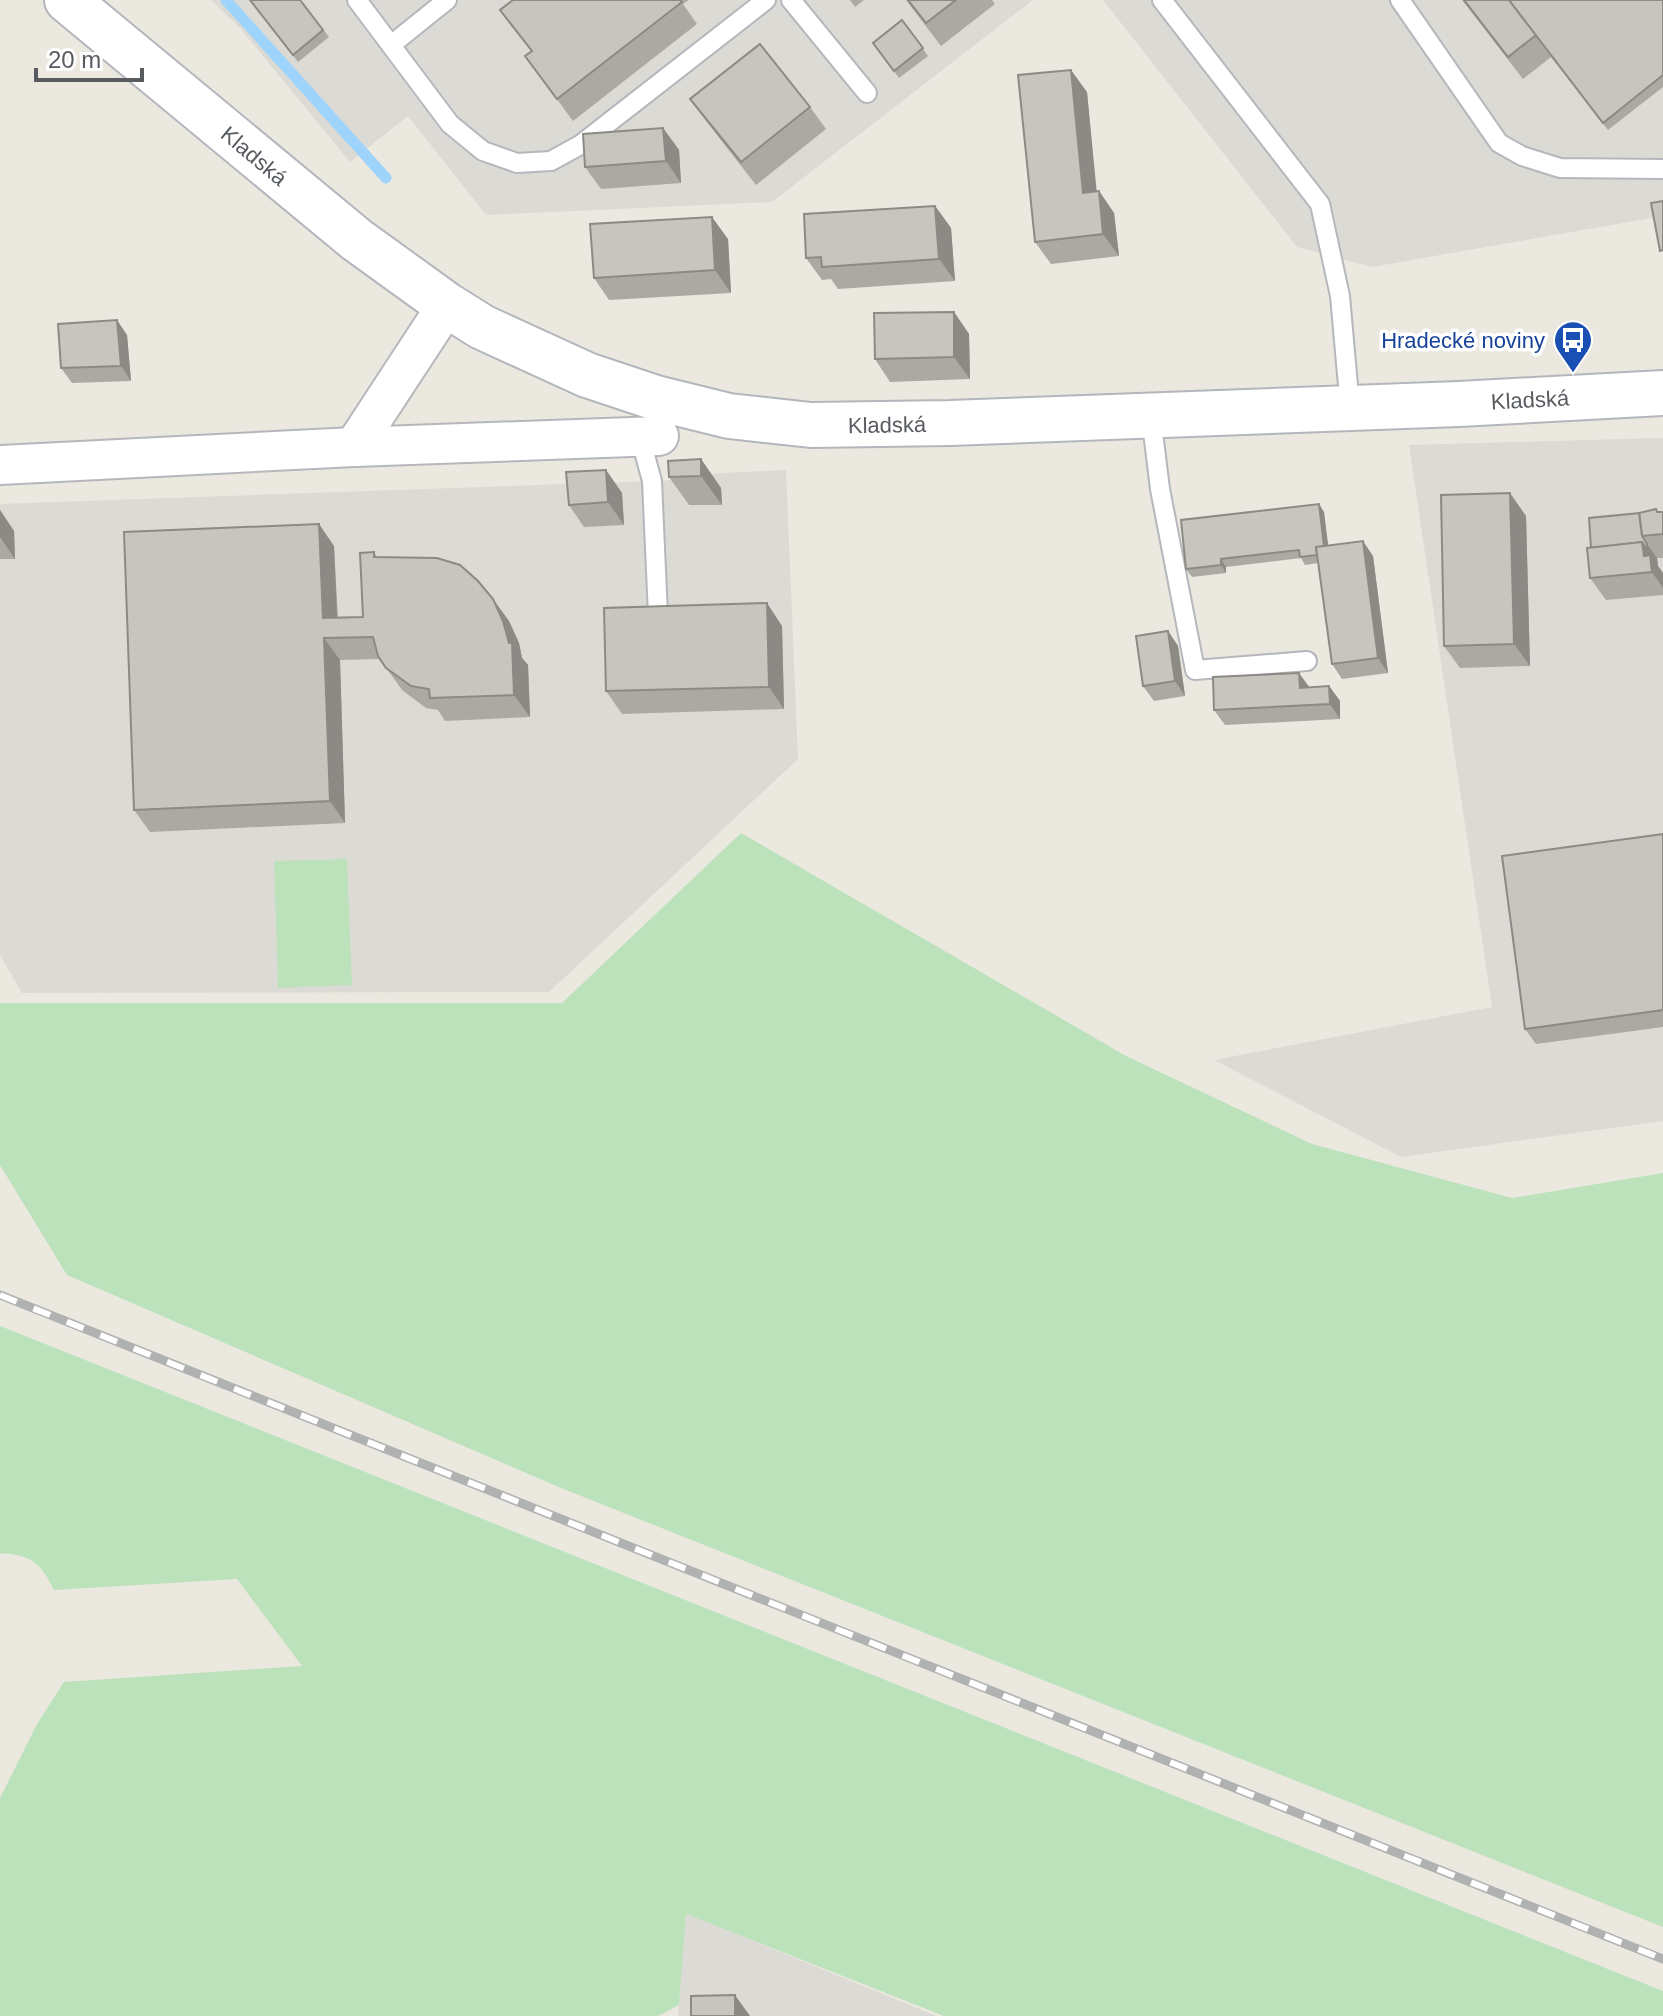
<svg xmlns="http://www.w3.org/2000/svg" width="1663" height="2016" viewBox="0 0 1663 2016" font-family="Arial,sans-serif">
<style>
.industrial{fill:#dcdad4}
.green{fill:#bce2bb}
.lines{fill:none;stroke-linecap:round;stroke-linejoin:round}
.stream{stroke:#9ed4fc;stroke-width:11}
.lane-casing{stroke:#b5b7bc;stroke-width:22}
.street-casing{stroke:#b5b7bc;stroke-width:42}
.secondary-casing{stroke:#b3b6bc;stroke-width:48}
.lane{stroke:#fff;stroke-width:18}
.street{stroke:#fff;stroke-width:38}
.secondary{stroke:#fff;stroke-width:44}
.rail-casing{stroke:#b0b1b1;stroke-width:9}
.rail{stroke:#fff;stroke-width:6;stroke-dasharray:18;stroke-linecap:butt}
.wall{fill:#aca9a3}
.shaded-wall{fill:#8c8a85}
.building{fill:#c8c5be;stroke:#8c8a85;stroke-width:2}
.labels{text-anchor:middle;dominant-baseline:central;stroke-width:7;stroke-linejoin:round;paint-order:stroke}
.street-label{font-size:22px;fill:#585c60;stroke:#fff}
.transit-label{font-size:22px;fill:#164399;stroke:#fff;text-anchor:end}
</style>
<rect width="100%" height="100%" fill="#ebe8df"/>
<g class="industrial">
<polygon points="211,0 1033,0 772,202 486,215 408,116 350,162 240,28"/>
<polygon points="1103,0 1663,0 1663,216 1372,267 1297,247"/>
<polygon points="1663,438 1663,1121 1401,1157 1214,1060 1492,1007 1409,445"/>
<polygon points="786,470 798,759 549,992 22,993 0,955 0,504 680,480 702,474"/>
<polygon points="685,1913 937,2016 678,2016"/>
</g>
<g class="green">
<polygon points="741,833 1126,1056 1312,1144 1512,1198 1663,1173 1663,1927 561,1488 67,1275 0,1165 0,1003 562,1003"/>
<polygon points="347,859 352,985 278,988 274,861"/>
<path d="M0,1326l1663,665v25h-719l-258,-102 -7,91 -21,11h-658v-218l37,-74 27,-42 238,-16 -65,-87 -183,11c-14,-28 -23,-35 -54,-37z"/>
</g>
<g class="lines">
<polyline class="stream" points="226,0 386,178"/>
<defs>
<g id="lane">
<polyline points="357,0 450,124 483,151 517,163 551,161 580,145 766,0"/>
<polyline points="791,0 867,93"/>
<polyline points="1162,0 1320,204 1340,296 1350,408"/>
<polyline points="1400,0 1499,143 1522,156 1560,168 1663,169"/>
<polyline points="391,45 447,0"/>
<polyline points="1151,416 1160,489 1195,670 1307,661"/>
<polyline points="640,437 652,481 658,615"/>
</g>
<g id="street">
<polyline points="354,447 447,305"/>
<polyline points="0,465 354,447 659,436"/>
</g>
<polyline id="secondary" points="67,0 357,240 447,305 482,327 587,375 656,398 729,416 811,425 950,423 1459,404 1663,393"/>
</defs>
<use href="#lane" class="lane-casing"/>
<use href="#street" class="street-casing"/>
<use href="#secondary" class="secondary-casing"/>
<use href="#lane" class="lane"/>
<use href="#street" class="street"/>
<use href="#secondary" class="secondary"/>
<defs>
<polyline id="rail" points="0,1295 1663,1959"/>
</defs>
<use href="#rail" class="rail-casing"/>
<use href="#rail" class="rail"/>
</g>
<g class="wall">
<polygon points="250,0 300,0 329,37 298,62"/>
<polygon points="513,0 689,0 683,4 697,24 573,121 525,56 531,51 500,10"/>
<polygon points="850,0 864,0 855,7"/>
<polygon points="906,0 992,0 995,4 941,46"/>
<polygon points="1462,0 1663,0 1663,87 1608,130 1551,57 1523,79"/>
<polygon points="902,20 928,56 899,78 873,43"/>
<polygon points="1087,92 1096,191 1099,191 1114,213 1119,256 1051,264 1035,242"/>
<polygon points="690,99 810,107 826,129 756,185 706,121"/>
<polygon points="663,128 679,150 681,183 601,189 585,167"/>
<polygon points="935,206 951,228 955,281 838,289 831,279 822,280 806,258"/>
<polygon points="728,239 731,293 609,300 594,278"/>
<polygon points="954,312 969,334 970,379 890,382 875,359"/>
<polygon points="127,335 131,381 72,383 61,368"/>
<polygon points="701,459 721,488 722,505 689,505 669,477"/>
<polygon points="606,470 622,493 624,525 584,527 569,505"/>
<polygon points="1656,509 1659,512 1663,512 1663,558 1657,558 1658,566 1663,573 1663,595 1606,600 1590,578 1640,513"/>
<polygon points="0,510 14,531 15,559 0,559"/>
<polygon points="1324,512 1328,545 1373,556 1388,673 1342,679 1332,664 1318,563 1305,565 1301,558 1226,567 1226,573 1192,577 1186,569"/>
<polygon points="1526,516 1530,666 1460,668 1444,646"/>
<polygon points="334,546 338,618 363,617 374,552 377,557 509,621 519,643 522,658 528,665 530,717 445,721 438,710 426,708 402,690 380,659 340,660 345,823 150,832 134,810"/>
<polygon points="782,626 784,709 622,714 606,691"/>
<polygon points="1168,631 1178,646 1185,696 1154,701 1143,686"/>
<polygon points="1329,686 1340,701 1340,719 1225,725 1214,710 1309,688"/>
<polygon points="1663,834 1663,1027 1536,1044 1525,1029"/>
</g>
<g class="shaded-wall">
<polygon points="1071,70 1087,92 1099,215 1083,193"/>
<polygon points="663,128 679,150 681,183 666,161"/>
<polygon points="1099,191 1114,213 1119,256 1103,234"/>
<polygon points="935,206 951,228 955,281 939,259"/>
<polygon points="712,217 728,239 731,293 715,270"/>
<polygon points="954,312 969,334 970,379 954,357"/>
<polygon points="117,320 127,335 131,381 121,366"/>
<polygon points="701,459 721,488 722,505 701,476"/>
<polygon points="606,470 622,493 624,525 608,502"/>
<polygon points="1510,493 1526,516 1530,666 1514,644"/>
<polygon points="1319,504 1324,512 1330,561 1325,554"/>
<polygon points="0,510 14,531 15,559 0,537"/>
<polygon points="319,524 334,546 338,637 323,618"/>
<polygon points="1363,541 1373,556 1388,673 1378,658"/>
<polygon points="1642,542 1647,544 1657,558 1658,566 1663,573 1663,588 1652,572 1644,556"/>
<polygon points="1221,559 1226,567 1226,573 1221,565"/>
<polygon points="493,599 509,621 519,643 522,658 528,665 530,717 514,695 509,643"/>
<polygon points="767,603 782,626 784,709 769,687"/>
<polygon points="1168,631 1178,646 1185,696 1175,681"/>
<polygon points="324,638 340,660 345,823 330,801"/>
<polygon points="1299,673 1310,688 1300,688"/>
<polygon points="1329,686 1340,701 1340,719 1330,704"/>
<polygon points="735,1995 750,2016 735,2016"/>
</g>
<g class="building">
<polygon points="250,0 300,0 323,30 293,55"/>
<polygon points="513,0 680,0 682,2 557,99 525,56 532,51 500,10"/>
<polygon points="908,0 956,0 926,23"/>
<polygon points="1464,0 1509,0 1536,35 1508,57"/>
<polygon points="1509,0 1663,0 1663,75 1603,123"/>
<polygon points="902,20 923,48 894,71 873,43"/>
<polygon points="760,44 810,107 741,162 690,99"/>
<polygon points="1071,70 1083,193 1099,191 1103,234 1035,242 1018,75"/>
<polygon points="663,128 666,161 585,167 583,134"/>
<polygon points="1663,201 1663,250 1660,251 1651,203"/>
<polygon points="935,206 939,259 822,267 821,257 806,258 804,214"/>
<polygon points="712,217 715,270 594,278 590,224"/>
<polygon points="954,312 954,357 875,359 874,313"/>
<polygon points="117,320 121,366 61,368 58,324"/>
<polygon points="701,459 701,476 669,477 668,461"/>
<polygon points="606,470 608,502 569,505 566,472"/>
<polygon points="1510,493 1514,644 1444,646 1441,495"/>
<polygon points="1319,504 1324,546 1316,547 1317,555 1300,557 1299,550 1221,559 1221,565 1186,569 1181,520"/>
<polygon points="1656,509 1657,512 1663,512 1663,534 1642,536 1639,513"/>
<polygon points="1639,513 1642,536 1647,544 1647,549 1642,542 1591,548 1589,518 1640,513"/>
<polygon points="319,524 323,618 363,617 360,553 374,552 374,557 437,558 460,565 478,581 493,599 503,621 509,643 512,643 514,695 430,698 429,689 411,686 386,668 378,656 373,637 324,638 330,801 134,810 124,532"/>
<polygon points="1363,541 1378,658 1332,664 1316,547"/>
<polygon points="1642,542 1644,556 1650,555 1652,572 1590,578 1587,548"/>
<polygon points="767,603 769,687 606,691 604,608"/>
<polygon points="1168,631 1175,681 1143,686 1136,636"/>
<polygon points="1299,673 1300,688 1329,686 1330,704 1214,710 1213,677"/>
<polygon points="1663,834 1663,1010 1525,1029 1502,856"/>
<polygon points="735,1995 735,2016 691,2016 691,1996"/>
</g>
<defs>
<symbol id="bus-pin" viewBox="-11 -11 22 30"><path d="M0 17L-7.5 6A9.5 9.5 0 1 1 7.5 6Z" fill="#1a4fb4" stroke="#fff"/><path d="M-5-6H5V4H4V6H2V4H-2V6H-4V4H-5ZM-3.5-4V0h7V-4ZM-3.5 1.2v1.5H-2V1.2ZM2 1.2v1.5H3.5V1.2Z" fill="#fff"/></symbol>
</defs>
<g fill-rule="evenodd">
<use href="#bus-pin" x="1551" y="318" width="44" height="60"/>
</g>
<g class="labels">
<g class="street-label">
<text transform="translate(254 156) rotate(40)">Kladská</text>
<text transform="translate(1530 400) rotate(-3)">Kladská</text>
<text transform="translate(887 425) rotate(-1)">Kladská</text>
</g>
<g class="transit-label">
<text x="1545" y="340">Hradecké noviny</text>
</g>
</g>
<path d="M36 68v12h106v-12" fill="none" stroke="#585c60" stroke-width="4"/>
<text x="48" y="68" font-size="24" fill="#585c60" stroke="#ffffff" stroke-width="6" paint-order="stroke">20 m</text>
</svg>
